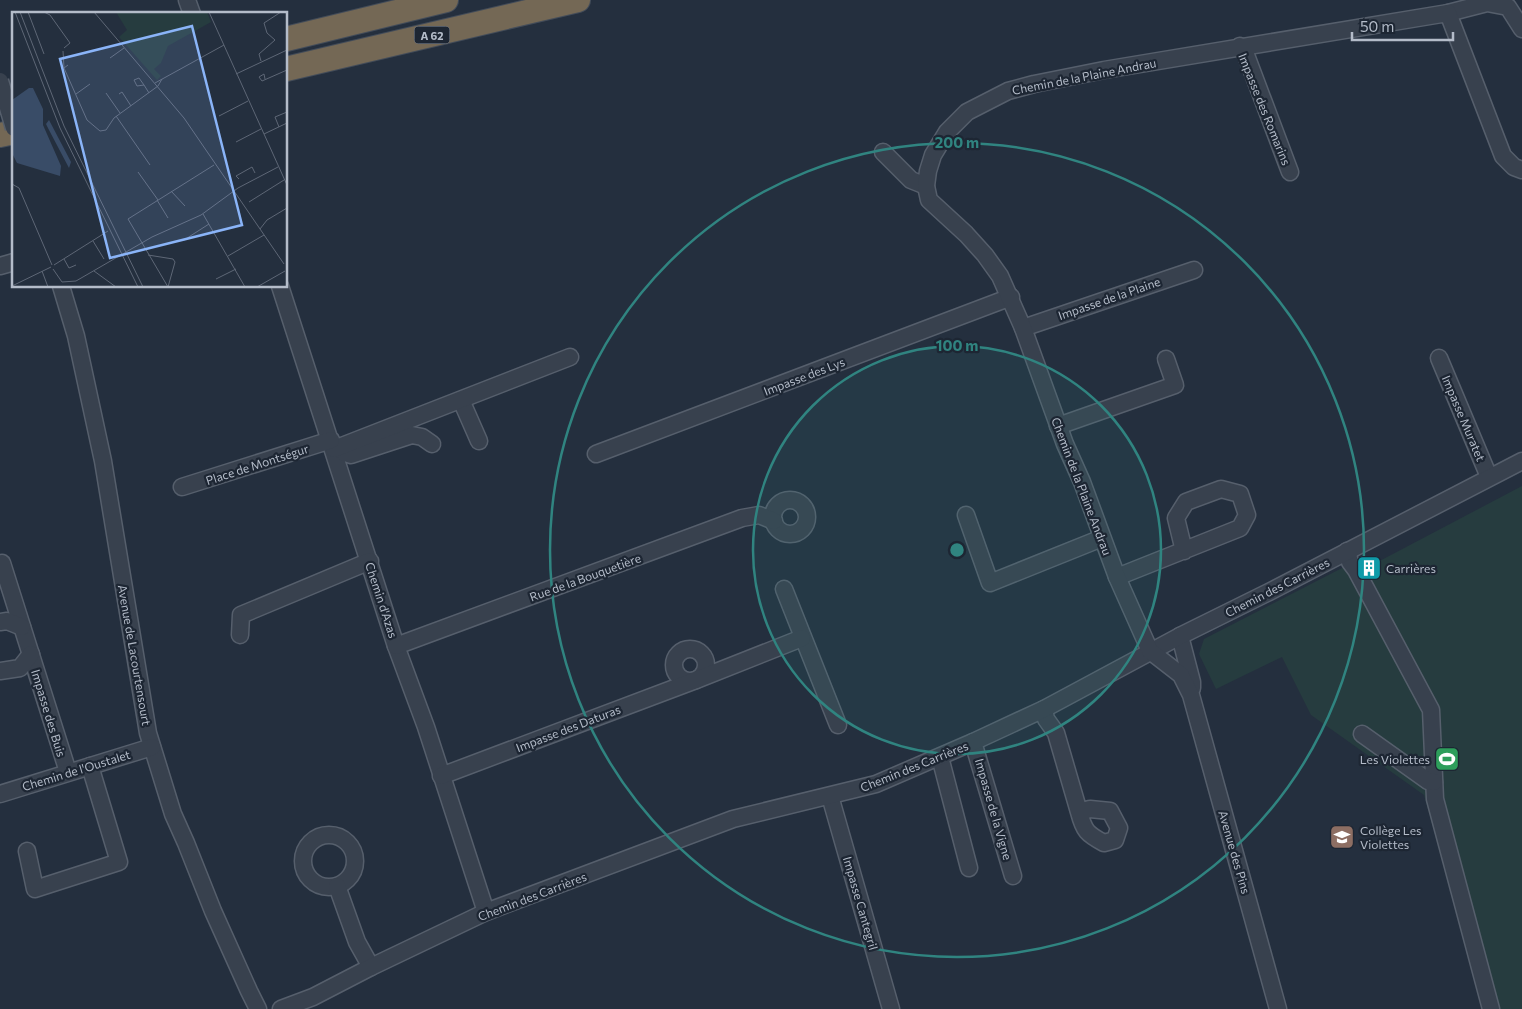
<svg xmlns="http://www.w3.org/2000/svg" width="1522" height="1009" viewBox="0 0 1522 1009" font-family="Commissioner,sans-serif">
<style>
.green{fill:#263c3f}
.lines{fill:none;stroke-linecap:round;stroke-linejoin:round}
.minor-casing{stroke:#565f6c;stroke-width:19}
.highway-casing{stroke:#434c59;stroke-width:26}
.minor{stroke:#38414e;stroke-width:16}
.highway{stroke:#746855;stroke-width:24}
.minor-bridge-casing{stroke:#565f6c;stroke-width:19;stroke-linecap:butt}
.minor-bridge{stroke:#38414e;stroke-width:16}
.ring{fill:none;stroke:#308480;stroke-width:2.5}
.labels{text-anchor:middle;dominant-baseline:central;stroke-width:4.5;stroke-linejoin:round;paint-order:stroke}
.shield{fill:#1d2633;stroke:#878f9c;stroke-width:1}
.shield-label{font-size:11px;font-weight:bold;fill:#b4bcc9}
.street-label{font-size:12px;fill:#b4bcc9;stroke:#1d2633}
.poi-label{font-size:12px;fill:#b4bcc9;stroke:#1d2633;text-anchor:start}
.inset-road{fill:none;stroke:#5e6776;stroke-width:1}
.view{fill:#8ab4f8;fill-opacity:0.15;stroke:#8ab4f8;stroke-width:2.5}
.inset-edge{fill:none;stroke:#b4bcc9;stroke-width:2.5}
.centre{fill:#308480;stroke:#1d2633;stroke-width:2.5}
.ring-label{font-size:15px;text-anchor:middle;font-weight:bold;fill:#308480;stroke:#1d2633;stroke-width:4.5;stroke-linejoin:round;paint-order:stroke}
</style>
<rect width="100%" height="100%" fill="#242f3e"/>
<polygon class="green" points="1522,486 1522,1009 1484,1009 1424,795 1311,715 1282,657 1216,689 1199,654 1204,639 1346,566 1350,573 1370,563 1372,565"/>
<g class="lines">
<defs>
<g id="minor">
<polyline points="187,0 192,14"/>
<polyline points="1448,13 1487,3 1508,7 1522,29"/>
<polyline points="1240,46 1246,55 1290,172"/>
<polyline points="883,152 911,180 926,186"/>
<polyline points="0,266 14,262"/>
<polyline points="61,286 76,336 103,461 148,733 173,814 186,843 213,911 249,991 258,1009"/>
<polyline points="280,286 396,646 426,727 486,912"/>
<polyline points="1023,328 1194,270"/>
<polyline points="1439,358 1489,477"/>
<polyline points="461,400 479,441"/>
<polyline points="1058,426 1175,385 1166,359"/>
<polyline points="338,448 345,453 351,455 412,435 422,437 432,444"/>
<polyline points="334,449 570,357"/>
<polyline points="596,454 1011,297"/>
<polyline points="182,487 331,440"/>
<circle cx="790" cy="517" r="17"/>
<polyline points="966,515 990,583 1102,538"/>
<polyline points="1347,551 1350,562 1356,570 1431,710 1435,799 1491,1009"/>
<polyline points="2,563 68,772"/>
<polyline points="1117,577 1240,528 1247,515 1240,494 1221,489 1186,502 1176,518 1184,551"/>
<polyline points="784,589 838,725"/>
<polyline points="0,622 7,621 22,627"/>
<polyline points="240,635 241,615 370,561"/>
<polyline points="1180,636 1192,682 1192,688"/>
<polyline points="396,646 742,518 759,515 774,521"/>
<circle cx="690" cy="665" r="16"/>
<polyline points="0,671 20,668 31,654"/>
<path d="M1044,709l2,10 10,14 23,79c5,19 8,22 25,31l11,-3 4,-12 -9,-17 -20,-2 -11,3"/>
<polyline points="1362,734 1428,781 1434,782"/>
<polyline points="973,742 1013,876"/>
<polyline points="940,757 969,868"/>
<polyline points="441,776 696,680 802,638"/>
<polyline points="0,794 152,747"/>
<polyline points="830,796 891,1009"/>
<circle cx="329" cy="861" r="26"/>
<polyline points="27,851 35,889 119,862 90,766"/>
<polyline points="337,886 357,942 371,967"/>
<polyline points="281,1009 313,997 371,967 486,912 733,819 876,784 973,742 1044,709 1180,636 1269,592 1522,461"/>
<polyline points="1278,1009 1191,695 1181,675 1150,651 1117,577 1082,482 1065,444 1023,328 1000,276 985,255 966,234 929,200 926,186 928,171 933,155 947,132 967,112 1008,91 1034,84 1104,70 1448,13 1503,156 1514,167 1522,170"/>
</g>
<g id="highway">
<polyline points="286,39 446,0"/>
<polyline points="286,69 578,0"/>
<polyline points="0,135 14,132"/>
</g>
</defs>
<use href="#minor" class="minor-casing"/>
<use href="#highway" class="highway-casing"/>
<use href="#minor" class="minor"/>
<use href="#highway" class="highway"/>
<defs>
<polyline id="minor-bridge" points="0,81 14,128"/>
</defs>
<use href="#minor-bridge" class="minor-bridge-casing"/>
<use href="#minor-bridge" class="minor-bridge"/>
</g>
<circle cx="957" cy="550" r="204" fill="#308480" fill-opacity=".12"/>
<g class="ring">
<circle cx="957" cy="550" r="204"/>
<circle cx="957" cy="550" r="407"/>
</g>
<defs>
<symbol id="building-square" viewBox="-11 -11 22 22"><rect x="-9" y="-9" width="18" height="18" rx="4" fill="#0f9aa8" stroke="#1d2633"/><path d="M-4-6H4V6H1V3H-1V6H-4ZM-2.5-4.3h1.7v1.8h-1.7ZM.8-4.3h1.7v1.8H.8ZM-2.5-1h1.7V.8h-1.7ZM.8-1h1.7V.8H.8Z" fill="#fff"/></symbol>
<symbol id="stadium-square" viewBox="-11 -11 22 22"><rect x="-9" y="-9" width="18" height="18" rx="4" fill="#2e9e5b" stroke="#1d2633"/><path d="M0-5a6.5 5 0 1 0 0 10a6.5 5 0 1 0 0-10ZM-3.5-1.8h7v3.6h-7Z" fill="#fff"/></symbol>
<symbol id="school-square" viewBox="-11 -11 22 22"><rect x="-9" y="-9" width="18" height="18" rx="4" fill="#8d6e63" stroke="#1d2633"/><path d="M0-5L7-2L0 1L-7-2ZM-4 1L0 2.5L4 1V4Q0 6-4 4Z" fill="#fff"/></symbol>
</defs>
<g fill-rule="evenodd">
<use href="#building-square" x="1355" y="554" width="28" height="28"/>
<use href="#stadium-square" x="1433" y="745" width="28" height="28"/>
<use href="#school-square" x="1328" y="823" width="28" height="28"/>
</g>
<g class="labels">
<rect class="shield" x="414.5" y="26.5" width="35" height="17" rx="4"/>
<g class="shield-label">
<text x="432" y="35">A 62</text>
</g>
<g class="street-label">
<text transform="translate(1084 76) rotate(-11)">Chemin de la Plaine Andrau</text>
<text transform="translate(1265 109) rotate(68)">Impasse des Romarins</text>
<text transform="translate(1109 298) rotate(-19)">Impasse de la Plaine</text>
<text transform="translate(804 376) rotate(-21)">Impasse des Lys</text>
<text transform="translate(1464 418) rotate(67)">Impasse Muratet</text>
<text transform="translate(257 464) rotate(-18)">Place de Montségur</text>
<text transform="translate(1082 486) rotate(69)">Chemin de la Plaine Andrau</text>
<text transform="translate(585 577) rotate(-20)">Rue de la Bouquetière</text>
<text transform="translate(1277 587) rotate(-27)">Chemin des Carrières</text>
<text transform="translate(382 600) rotate(72)">Chemin d'Azas</text>
<text transform="translate(135 655) rotate(80)">Avenue de Lacourtensourt</text>
<text transform="translate(49 713) rotate(73)">Impasse des Buis</text>
<text transform="translate(568 728) rotate(-21)">Impasse des Daturas</text>
<text transform="translate(914 766) rotate(-22)">Chemin des Carrières</text>
<text transform="translate(76 770) rotate(-17)">Chemin de l'Oustalet</text>
<text transform="translate(994 809) rotate(74)">Impasse de la Vigne</text>
<text transform="translate(1235 852) rotate(74)">Avenue des Pins</text>
<text transform="translate(532 896) rotate(-21)">Chemin des Carrières</text>
<text transform="translate(861 903) rotate(74)">Impasse Cantegril</text>
</g>
<g class="poi-label">
<text x="1386" y="568">Carrières</text>
<text x="1430" y="759" text-anchor="end">Les Violettes</text>
<text x="1360" y="830">Collège Les<tspan x="1360" dy="14">Violettes</tspan></text>
</g>
</g>
<g transform="translate(12 12)">
<rect width="275" height="275" fill="#242f3e"/>
<path d="M104,0h91l4,10 -43,24 -7,17 -7,6 7,7 -4,4 -38,-43 8,-7z" fill="#263c3f"/>
<path d="M17,76h4l10,21v16l18,41 -1,10 -43,-13 -5,-10v-53zM37,108l22,42 -2,6 -20,-38 -3,-6z" fill="#394c67"/>
<path class="inset-road" d="M3,0l45,116 78,159M8,0l44,114 79,161M16,0l16,42M32,0l6,3 20,28 -6,5M82,0l90,106 100,146M197,0l78,173M51,39l1,17M98,46l14,-10M249,49l-2,-7 16,-14 -8,-7 -3,-10 17,-11M56,53l-4,3 23,52 13,11 6,-1 8,-12 44,-32 4,-7M224,62l51,-24M253,67l-1,-5 -5,3 3,4 25,-11M143,71l69,-38M132,73l-7,1 -3,-6 5,-2 5,7 5,8M94,81l14,20M64,82l14,-10M107,82l3,-2 9,14M104,104l34,49M207,104l29,-15M267,115l-4,-10 12,-5M252,122l23,-11M224,130l25,-13M126,160l20,28M227,167l-3,-3 16,-9 3,6M0,172l7,4 33,77M159,179l14,15M145,188l11,18M237,190l35,-22M191,202l42,73M248,217l7,-9 20,-12M172,228l25,-16M81,229l11,18M136,243l25,4 2,3 -7,25M216,244l36,-21M52,247l5,9 7,-3M42,253l54,-34M41,257l9,13 14,-1 76,-44 49,-22 37,-27 40,-21M30,259l6,16M82,259l22,16M204,267l20,-10M0,274l39,-19M156,275l-40,-68 86,-54M245,275l28,-16"/>
<path class="view" d="M180,14l50,199 -132,33 -50,-199z"/>
<rect width="275" height="275" class="inset-edge"/>
</g>
<circle cx="957" cy="550" r="8" class="centre"/>
<g class="ring-label">
<text x="957" y="148">200 m</text>
<text x="957" y="351">100 m</text>
</g>
<path d="M1352 32v8h101v-8" fill="none" stroke="#b4bcc9" stroke-width="2.5"/>
<text x="1360" y="32" font-size="15" fill="#b4bcc9" stroke="#1d2633" stroke-width="4" paint-order="stroke">50 m</text>
</svg>
